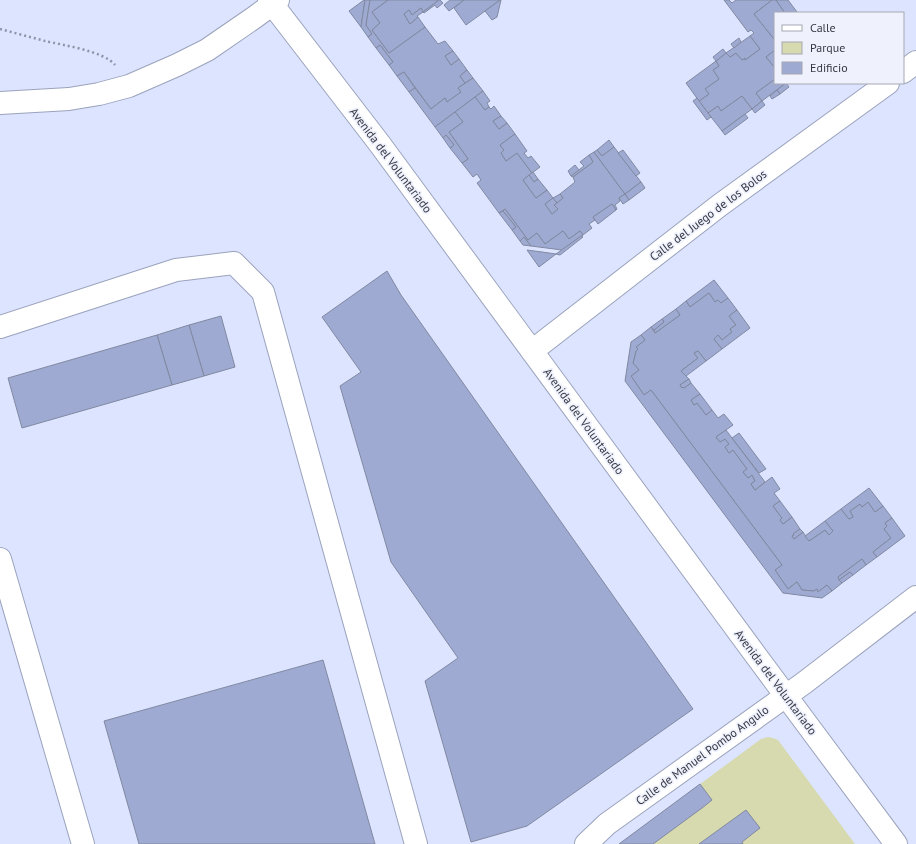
<svg xmlns="http://www.w3.org/2000/svg" width="916" height="844" viewBox="0 0 916 844" font-family="'PT Sans',sans-serif">
<style>
.green{fill:#d7d9ae}
.building{fill:#9eaad2;stroke:#8189a1}
.lines{fill:none;stroke-linecap:round;stroke-linejoin:round}
.minor-casing{stroke:#9ba3bc;stroke-width:24}
.path{stroke:#8e93a6;stroke-width:2.5;stroke-dasharray:2 3;stroke-linecap:butt}
.minor{stroke:#fff;stroke-width:22}
.labels{text-anchor:middle;dominant-baseline:central;stroke-width:3.5;stroke-linejoin:round;paint-order:stroke}
.street-label{font-size:12px;fill:#353842;stroke:#eff2fd}
</style>
<rect width="100%" height="100%" fill="#dce4ff"/>
<polygon class="green" points="768,737 773,738 778,740 855,844 619,844 761,739"/>
<g class="building">
<polygon points="364,0 365,0 361,27 349,11"/>
<polygon points="365,0 370,0 366,25 372,34 368,37 361,27"/>
<polygon points="370,0 388,0 372,12 380,23 372,30 389,53 425,27 438,44 445,41 453,51 445,56 451,65 459,59 467,70 460,76 465,83 458,88 461,92 447,102 445,98 431,109 404,72 397,76 389,65 393,62 380,45 376,48 368,37 372,34 366,25"/>
<polygon points="388,0 439,0 423,12 421,8 412,15 409,10 404,14 410,24 418,17 425,27 389,53 372,30 380,23 372,12"/>
<polygon points="439,0 440,0 443,3 437,8 435,5 424,13 423,12"/>
<polygon points="450,0 464,0 449,11 444,5"/>
<polygon points="464,0 500,0 466,25 454,8"/>
<polygon points="500,0 501,0 497,17 492,20 485,11"/>
<polygon points="724,0 729,0 732,3 736,0 772,0 754,14 774,39 775,38 775,50 766,57 775,68 775,79 756,93 762,101 752,109 742,96 721,111 718,106 708,113 699,101 709,94 705,89 719,79 713,70 719,66 716,61 726,53 730,57 736,53 742,60 745,58 745,60 760,49 750,36 754,33 751,30 748,32"/>
<polygon points="772,0 776,0 785,13 775,13 775,38 774,39 754,14"/>
<polygon points="776,0 788,0 797,12 796,13 785,13"/>
<polygon points="421,8 423,12 417,16 418,17 410,24 404,14 409,10 412,15"/>
<polygon points="750,36 760,49 745,60 745,58 742,60 736,53 730,57 726,53"/>
<polygon points="739,38 741,42 734,48 731,44"/>
<polygon points="380,45 393,62 389,65 376,48"/>
<polygon points="723,49 726,53 716,61 713,57"/>
<polygon points="775,50 775,68 766,57"/>
<polygon points="453,51 459,59 451,65 445,56"/>
<polygon points="716,61 719,66 713,70 719,79 705,89 709,94 699,101 686,83"/>
<polygon points="467,70 473,78 465,83 460,76"/>
<polygon points="404,72 415,88 409,92 397,76"/>
<polygon points="473,78 483,91 435,127 409,92 415,88 431,109 445,98 447,102 461,92 458,88"/>
<polygon points="775,79 775,83 786,83 762,101 756,93"/>
<polygon points="786,83 789,87 780,94 777,90"/>
<polygon points="777,90 780,94 772,99 770,96"/>
<polygon points="483,91 490,101 487,103 489,107 485,110 475,97"/>
<polygon points="742,96 752,109 722,131 708,113 718,106 721,111"/>
<polygon points="475,97 485,110 489,107 491,109 494,106 501,116 493,121 499,129 507,123 515,134 500,145 504,150 501,153 506,161 517,153 532,173 523,180 536,198 547,190 553,198 545,204 552,214 558,209 554,205 563,198 560,194 575,182 573,177 593,162 589,155 594,152 625,194 619,198 620,201 615,205 617,209 616,210 612,204 593,217 595,220 589,224 592,228 583,235 580,231 569,239 563,231 545,244 537,233 528,240 505,209 499,213 477,183 481,180 477,174 473,177 462,163 468,159 449,132 463,122 455,112"/>
<polygon points="697,98 711,117 707,120 693,101"/>
<polygon points="762,101 765,105 755,113 752,109"/>
<polygon points="455,112 463,122 449,132 468,159 462,163 450,148 454,145 446,135 443,138 435,127"/>
<polygon points="745,114 748,118 725,135 722,131"/>
<polygon points="501,116 507,123 499,129 493,121"/>
<polygon points="515,134 527,151 524,153 528,158 531,156 540,167 532,173 517,153 506,161 501,153 504,150 500,145"/>
<polygon points="446,135 454,145 450,148 443,138"/>
<polygon points="609,140 614,147 602,156 597,150"/>
<polygon points="614,147 641,182 625,194 594,152 597,150 602,156"/>
<polygon points="623,150 640,173 636,176 618,153"/>
<polygon points="589,155 593,162 573,177 571,176 584,166 580,162"/>
<polygon points="575,165 579,170 571,176 568,171"/>
<polygon points="533,172 538,179 534,182 529,175"/>
<polygon points="529,175 534,182 538,179 547,190 536,198 523,180"/>
<polygon points="641,182 645,188 629,200 625,194"/>
<polygon points="560,194 563,198 557,203 553,198"/>
<polygon points="625,194 629,200 623,204 619,198"/>
<polygon points="553,198 557,203 554,205 558,209 552,214 545,204"/>
<polygon points="612,204 616,210 598,224 593,217"/>
<polygon points="505,209 528,240 537,233 545,244 563,231 569,239 580,231 583,235 562,250 531,246 524,237 520,241 512,230 516,227 503,211"/>
<polygon points="503,211 516,227 512,230 499,213"/>
<polygon points="581,236 583,237 560,255 556,254"/>
<polygon points="524,237 531,246 523,245 520,241"/>
<polygon points="527,250 542,252 556,254 539,267"/>
<polygon points="387,271 401,295 693,709 527,826 471,842 425,681 458,658 391,562 340,386 361,372 322,317"/>
<polygon points="714,280 728,298 721,303 718,300 715,302 709,293 690,307 686,301"/>
<polygon points="709,293 715,302 718,300 721,303 728,298 737,310 729,316 736,325 730,329 732,332 722,340 718,335 714,339 722,349 706,361 698,351 694,353 698,358 681,371 689,379 680,385 682,388 683,387 684,388 691,383 700,394 691,400 694,405 697,403 706,415 712,410 718,418 724,414 733,425 716,437 720,442 725,439 729,444 725,447 729,453 733,450 747,469 743,472 748,478 752,475 755,481 751,484 755,490 772,477 780,489 774,493 780,501 773,506 782,518 780,520 783,524 792,517 800,529 793,534 794,535 792,536 794,539 803,532 809,541 825,530 829,535 833,531 825,521 841,509 849,519 853,517 850,511 860,504 862,507 868,502 875,512 883,506 892,518 885,523 887,526 884,529 891,538 873,552 877,557 866,565 862,559 838,577 842,583 832,591 827,585 818,592 817,589 814,591 802,590 797,582 788,589 775,570 782,565 651,390 644,395 631,376 639,370 633,363 636,351 638,349 636,347 645,340 641,335 651,327 655,333 680,315 676,309 686,301 690,307"/>
<polygon points="676,309 680,315 655,333 654,330 664,322 662,319"/>
<polygon points="737,310 750,328 722,349 714,339 718,335 722,340 732,332 730,329 736,325 729,316"/>
<polygon points="221,316 235,367 204,376 189,325"/>
<polygon points="662,319 664,322 654,330 651,327"/>
<polygon points="189,325 204,376 172,385 157,335"/>
<polygon points="157,335 172,385 22,428 8,378"/>
<polygon points="641,335 645,340 636,347 638,349 636,351 633,363 639,370 631,376 644,395 651,390 782,565 775,570 788,589 797,582 802,590 814,591 817,589 818,592 827,585 832,591 822,598 783,593 625,381 631,342"/>
<polygon points="698,351 706,361 686,376 681,371 698,358 694,353"/>
<polygon points="689,379 691,383 684,388 683,387 682,388 680,385"/>
<polygon points="700,394 712,410 706,415 697,403 694,405 691,400"/>
<polygon points="726,430 765,482 755,490 751,484 755,481 752,475 748,478 743,472 747,469 733,450 729,453 725,447 729,444 725,439 720,442 716,437"/>
<polygon points="739,433 766,469 759,473 732,438"/>
<polygon points="869,488 883,506 875,512 868,502 862,507 860,504 850,511 853,517 849,519 841,509"/>
<polygon points="780,501 792,517 783,524 780,520 782,518 773,506"/>
<polygon points="892,518 905,536 877,557 873,552 891,538 884,529 887,526 885,523"/>
<polygon points="825,521 833,531 829,535 825,530 809,541 805,536"/>
<polygon points="800,529 803,532 794,539 792,536 794,535 793,534"/>
<polygon points="862,559 866,565 853,575 850,572 839,580 838,577"/>
<polygon points="850,572 853,575 842,583 839,580"/>
<polygon points="323,660 375,844 139,844 104,721"/>
<polygon points="700,784 712,800 702,808 653,844 619,844"/>
<polygon points="746,810 760,828 742,842 743,844 699,844"/>
</g>
<g class="lines">
<defs>
<g id="minor">
<polyline points="269,0 379,143 757,657 896,844"/>
<polyline points="903,72 916,62"/>
<polyline points="0,103 69,99 99,94 129,86 177,65 207,50 255,17 278,0"/>
<polyline points="0,327 176,270 234,263 263,292 416,844"/>
<polyline points="532,351 720,205 888,83"/>
<polyline points="0,559 83,844"/>
<polyline points="586,844 607,824 804,683 916,597"/>
</g>
</defs>
<use href="#minor" class="minor-casing"/>
<path class="path" d="M0,29c15,4 30,8 45,12 17,4 59,10 70,24"/>
<use href="#minor" class="minor"/>
</g>
<g class="labels">
<g class="street-label">
<text transform="translate(391 160) rotate(53)">Avenida del Voluntariado</text>
<text transform="translate(708 215) rotate(-37)">Calle del Juego de los Bolos</text>
<text transform="translate(584 421) rotate(54)">Avenida del Voluntariado</text>
<text transform="translate(776 682) rotate(53)">Avenida del Voluntariado</text>
<text transform="translate(702 755) rotate(-36)">Calle de Manuel Pombo Angulo</text>
</g>
</g>
<rect x="774" y="12" width="130" height="72" fill="#eff2fd" stroke="#a5a8b2"/>
<rect x="782" y="25" width="20" height="6" fill="#ffffff" stroke="#a5a8b2"/>
<text x="810" y="32" font-size="12" fill="#353842">Calle</text>
<rect x="782" y="42" width="20" height="12" fill="#d7d9ae" stroke="#a5a8b2"/>
<text x="810" y="52" font-size="12" fill="#353842">Parque</text>
<rect x="782" y="62" width="20" height="12" fill="#9eaad2" stroke="#a5a8b2"/>
<text x="810" y="72" font-size="12" fill="#353842">Edificio</text>
</svg>
